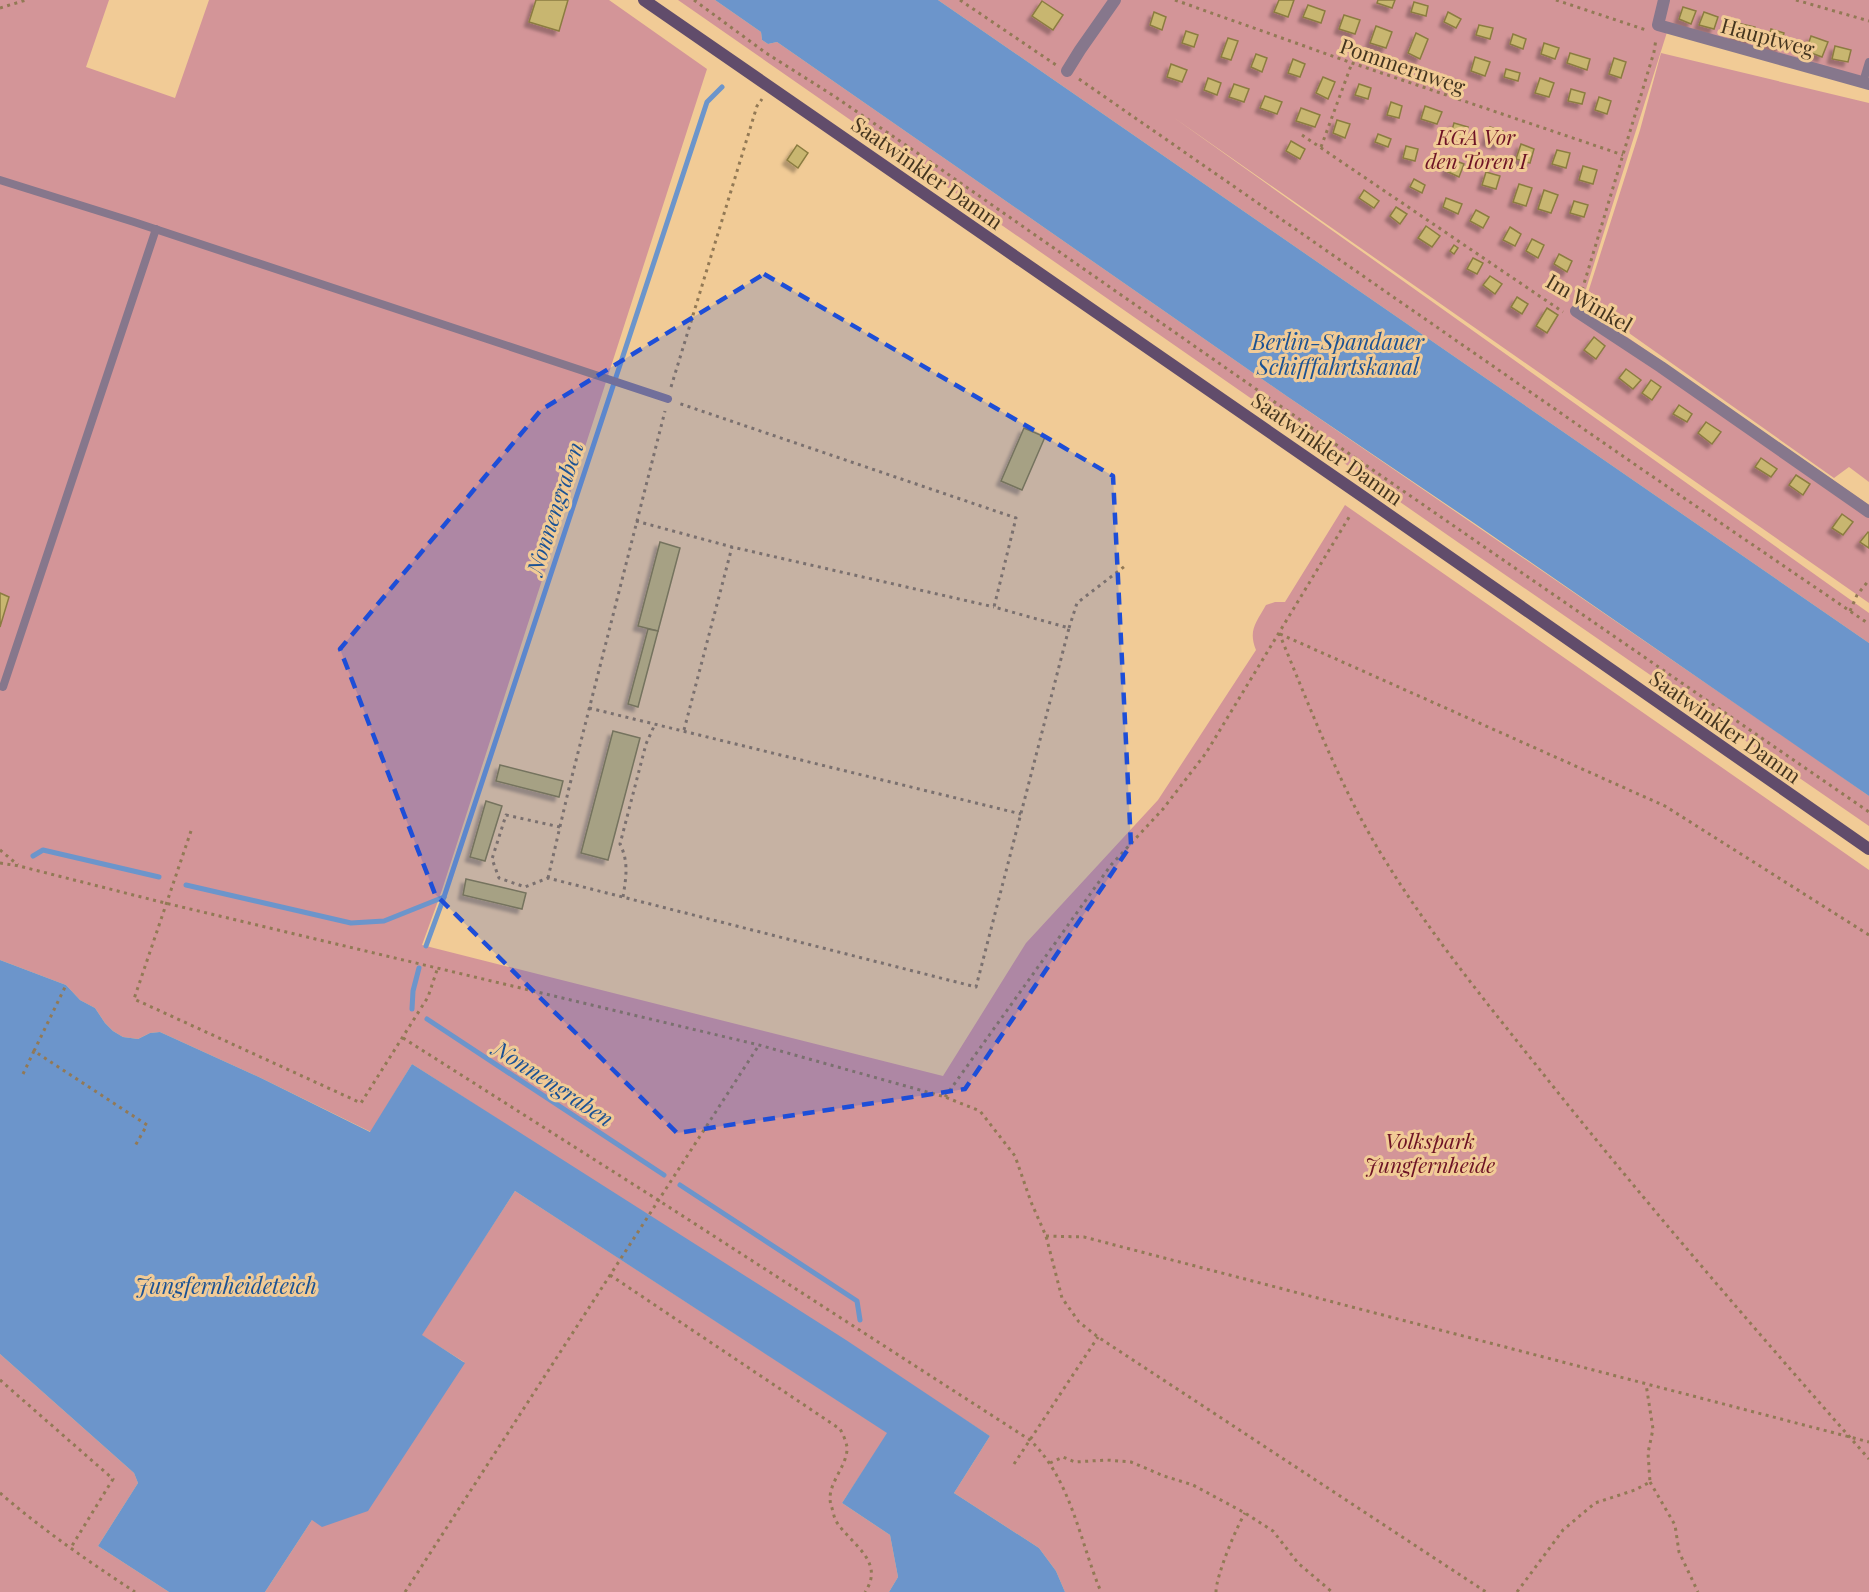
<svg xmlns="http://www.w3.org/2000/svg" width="1869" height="1592" viewBox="0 0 1869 1592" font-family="'Playfair Display',serif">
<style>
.green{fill:#d39598}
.water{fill:#6c95cb}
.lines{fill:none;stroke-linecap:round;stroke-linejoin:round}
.stream{stroke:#6c95cb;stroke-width:5}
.building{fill:#c8b670;stroke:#8b7c41;stroke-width:1.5;filter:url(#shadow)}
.path{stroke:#927955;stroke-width:3;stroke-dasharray:3 4.5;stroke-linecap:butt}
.lane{stroke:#86778c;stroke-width:8}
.street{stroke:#86778c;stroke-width:12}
.secondary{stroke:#614c6b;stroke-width:12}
.marked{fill:#1d4ed8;fill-opacity:0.2;stroke:#1d4ed8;stroke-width:4.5;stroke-dasharray:12 8;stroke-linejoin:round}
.labels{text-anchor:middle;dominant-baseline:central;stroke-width:6;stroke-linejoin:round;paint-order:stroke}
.street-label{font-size:21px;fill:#44351f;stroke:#f1cb96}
.park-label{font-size:21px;font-style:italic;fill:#6d1325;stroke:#f1cb96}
.water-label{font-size:22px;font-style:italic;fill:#1b5294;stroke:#f1cb96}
</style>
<defs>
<filter id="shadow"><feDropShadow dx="-4.5" dy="4.5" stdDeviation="1.5" flood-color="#0004"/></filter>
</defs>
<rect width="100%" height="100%" fill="#f1cb96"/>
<g class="green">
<path d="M0,0h109l-23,67 89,31 34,-98h400l98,69 -265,821 -20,55 521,131 83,-133 132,-143 98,-150c-8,-20 0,-27 10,-45l9,-3h10l60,-97 524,365v722h-804l-9,-21 -17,-23 -85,-55 36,-57 -578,-372 -41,68 -110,-54 -101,-46 -10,1 -12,6 -15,-2 -10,-6 -8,-8 -10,-15 -15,-8 -14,-15 -66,-25z"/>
<polygon points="678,0 715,0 761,32 762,40 768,44 777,42 1288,397 1805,751 1869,796 1869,826 1459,543"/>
<polygon points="938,0 1869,0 1869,79 1668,29 1581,305 1869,505 1869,603 1173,117 1869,613 1869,643"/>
<polygon points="1661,53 1869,103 1869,482 1849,467 1834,478 1585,302 1640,130"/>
<polygon points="515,1191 888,1433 842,1503 890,1535 898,1577 889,1592 265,1592 312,1520 464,1362 421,1335"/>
<polygon points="0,1354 134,1473 138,1483 98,1546 169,1592 0,1592"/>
</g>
<g class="water">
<polygon points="715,0 938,0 1869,643 1869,796 1474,523 1288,397 777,42 768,44 762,40 761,32"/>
<polygon points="0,960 66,985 80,1000 95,1008 105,1023 113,1031 123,1037 138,1039 150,1033 160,1032 261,1078 370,1132 412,1064 846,1340 990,1436 954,1493 1039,1548 1056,1571 1065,1592 889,1592 898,1577 890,1535 842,1503 887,1433 515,1191 422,1335 465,1363 368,1511 322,1527 312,1520 265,1592 169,1592 98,1546 138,1483 134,1473 0,1354"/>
</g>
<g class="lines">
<g class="stream">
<polyline points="33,856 43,850 159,877"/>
<polyline points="186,885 351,923 384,921 444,897"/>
<polyline points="426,946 444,897 707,102 722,87"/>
<polyline points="412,1009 413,991 419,968"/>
<polyline points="427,1019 664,1175"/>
<polyline points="680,1185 857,1301 860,1320"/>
</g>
</g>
<g class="building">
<polygon points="536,0 568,0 559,31 529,22"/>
<polygon points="1279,0 1294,0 1288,17 1274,12"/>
<polygon points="1378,0 1395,0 1392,8 1377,3"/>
<polygon points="1042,1 1063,15 1053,30 1032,16"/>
<polygon points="1414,2 1428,6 1426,16 1411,12"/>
<polygon points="1308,5 1325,11 1321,23 1303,17"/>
<polygon points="1683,7 1696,11 1691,24 1679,19"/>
<polygon points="1154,12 1166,17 1162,30 1150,25"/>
<polygon points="1448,12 1461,19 1456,28 1444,22"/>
<polygon points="1704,12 1718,17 1714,29 1699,25"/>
<polygon points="1344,15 1360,20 1355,34 1339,29"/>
<polygon points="1737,23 1755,27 1752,40 1734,36"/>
<polygon points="1479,25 1493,28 1490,39 1476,35"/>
<polygon points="1376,26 1392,32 1386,48 1370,43"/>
<polygon points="1771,29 1784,33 1780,48 1767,44"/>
<polygon points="1186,31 1198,35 1194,47 1182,43"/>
<polygon points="1416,33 1428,39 1420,59 1408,53"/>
<polygon points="1513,34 1526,39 1523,49 1510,44"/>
<polygon points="1811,36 1828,42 1822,57 1806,51"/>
<polygon points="1228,38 1238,41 1231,60 1221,57"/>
<polygon points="1544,43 1559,48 1555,59 1541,54"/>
<polygon points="1835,46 1851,50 1848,62 1832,59"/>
<polygon points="1570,53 1590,59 1587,70 1567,63"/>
<polygon points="1256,54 1267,58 1262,72 1251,67"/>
<polygon points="1475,57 1490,62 1485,76 1471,71"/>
<polygon points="1614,58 1626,62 1621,78 1609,74"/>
<polygon points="1293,59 1305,64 1300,77 1288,73"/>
<polygon points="1171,64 1187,70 1182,82 1167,77"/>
<polygon points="1506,69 1520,73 1518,81 1504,77"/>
<polygon points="1323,77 1335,82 1328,99 1316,93"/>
<polygon points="1208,78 1221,83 1217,95 1204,90"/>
<polygon points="1540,78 1554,83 1549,97 1535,93"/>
<polygon points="1234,84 1249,89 1244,102 1229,97"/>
<polygon points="1359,84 1371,88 1368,99 1355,95"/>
<polygon points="1571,89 1585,93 1582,104 1568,101"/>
<polygon points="1265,96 1282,102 1277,114 1260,108"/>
<polygon points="1599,97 1611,101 1607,114 1595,110"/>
<polygon points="1391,102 1402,106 1399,118 1387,115"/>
<polygon points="1425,106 1442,112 1437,124 1421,119"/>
<polygon points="1301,108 1320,115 1315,127 1296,121"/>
<polygon points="1337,120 1350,124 1345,138 1333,133"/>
<polygon points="1454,123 1468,127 1464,141 1450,137"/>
<polygon points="1490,127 1503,131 1499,145 1486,141"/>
<polygon points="1378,134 1391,139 1388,147 1375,142"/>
<polygon points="1291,141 1305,149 1300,159 1286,151"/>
<polygon points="1521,144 1534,149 1530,163 1516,159"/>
<polygon points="797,145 808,153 798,168 787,160"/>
<polygon points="1406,146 1418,149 1415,161 1403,158"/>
<polygon points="1557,150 1570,153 1566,168 1552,164"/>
<polygon points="1451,159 1464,164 1459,177 1446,171"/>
<polygon points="1583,166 1597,170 1593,184 1579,180"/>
<polygon points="1486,172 1500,176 1496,189 1482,185"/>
<polygon points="1414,179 1425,185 1422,193 1410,187"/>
<polygon points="1519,184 1532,188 1526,206 1513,202"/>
<polygon points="1364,190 1379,201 1374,208 1359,198"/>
<polygon points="1544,190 1558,195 1551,213 1538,209"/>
<polygon points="1446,198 1462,204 1458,214 1443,207"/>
<polygon points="1574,201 1588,205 1584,217 1570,213"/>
<polygon points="1396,207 1407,214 1400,224 1390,216"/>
<polygon points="1476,210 1489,217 1483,228 1470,221"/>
<polygon points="1426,226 1440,236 1432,247 1418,238"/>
<polygon points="1510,227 1521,234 1515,246 1503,240"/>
<polygon points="1532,239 1544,245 1538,258 1526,251"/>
<polygon points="1454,245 1458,248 1454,254 1450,251"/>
<polygon points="1559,254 1572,261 1567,272 1554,264"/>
<polygon points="1473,258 1483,263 1477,274 1467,269"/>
<polygon points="1490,276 1502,284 1495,294 1483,285"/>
<polygon points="1517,297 1528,304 1522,314 1511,307"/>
<polygon points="1547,308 1558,315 1547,333 1536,326"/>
<polygon points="1594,337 1605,346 1596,359 1584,350"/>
<polygon points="1626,369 1641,380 1633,389 1619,378"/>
<polygon points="1651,380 1661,387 1652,400 1642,393"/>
<polygon points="1679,405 1692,414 1687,422 1673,414"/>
<polygon points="1706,422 1721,432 1712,444 1698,433"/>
<polygon points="1024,428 1045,437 1022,490 1001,481"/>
<polygon points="1761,458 1777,469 1771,477 1755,467"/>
<polygon points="1796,475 1810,484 1803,495 1789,485"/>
<polygon points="1842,514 1853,522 1843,535 1832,528"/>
<polygon points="1868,532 1869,533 1869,548 1860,542"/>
<polygon points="660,542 680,548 658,631 638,626"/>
<polygon points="0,593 9,597 0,627"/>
<polygon points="648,629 658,631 638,707 628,704"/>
<polygon points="613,731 640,738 608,860 581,853"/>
<polygon points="500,765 563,781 559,797 496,781"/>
<polygon points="486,801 502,806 485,861 470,857"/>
<polygon points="466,879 526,893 522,909 463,895"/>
</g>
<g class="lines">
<g class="path">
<polyline points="694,0 766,53 834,96 929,161 1322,435 1869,812"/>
<polyline points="960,0 1056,65"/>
<polyline points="1175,0 1352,63 1623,155"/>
<polyline points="1556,0 1646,30"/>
<polyline points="1796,0 1869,21"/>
<polyline points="0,8 26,0"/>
<polyline points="1079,79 1640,468 1869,624"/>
<polyline points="1302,135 1563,312"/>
<polyline points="1321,147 1352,63"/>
<polyline points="1580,297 1654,52 1656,39"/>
<polyline points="671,387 757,106 762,99"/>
<polyline points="636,521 732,547 994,607"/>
<polyline points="1850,611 1857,595 1869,580"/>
<polyline points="1069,628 1077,603 1125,566"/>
<path d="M1279,633c33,79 63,160 109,232 46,74 102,142 156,210 104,131 214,258 325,384"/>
<polyline points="1280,634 1665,806 1869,935"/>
<polyline points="589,708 1021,814"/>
<polyline points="684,730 732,547"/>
<polyline points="560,827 506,815 492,859 499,878 525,887 548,878 976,987 1069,628 994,607 1016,518 678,403"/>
<polyline points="191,831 134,999 361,1103 428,997 438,967"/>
<polyline points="0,850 18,865"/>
<polyline points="0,863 19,866 165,903 759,1045 945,1097 980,1111 1015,1156 1031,1202 1046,1236 1062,1298 1079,1322 1098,1337 1486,1592"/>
<polyline points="548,878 569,788 665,411"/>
<path d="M623,897c3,-19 6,-35 -3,-53l26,-100 9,-20"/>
<path d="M403,1038l255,162 372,240c41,39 50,102 71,152"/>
<polyline points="34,1051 66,985"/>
<polyline points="23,1074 34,1051 147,1125 135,1146"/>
<polyline points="945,1097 1111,865 1163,809 1206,753 1351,514"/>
<polyline points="1046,1236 1084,1237 1869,1442"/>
<path d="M610,1275l230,154c3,5 6,12 7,18 1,21 -24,39 -15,61 1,4 2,9 4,13 14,23 50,40 29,71"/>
<polyline points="0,1380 113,1479 70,1549"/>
<polyline points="1050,1463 1063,1457 1075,1462 1106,1460 1131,1462 1164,1476 1193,1485 1245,1513 1273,1531 1298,1563 1332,1592"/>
<polyline points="1014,1464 1098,1337"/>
<polyline points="1650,1482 1675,1525 1679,1552 1698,1592"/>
<path d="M0,1493c43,37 88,68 135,99"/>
<polyline points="405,1592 759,1045"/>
<path d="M1216,1592c0,-16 20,-64 29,-79"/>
<polyline points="1517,1592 1563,1530 1595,1503 1635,1490 1650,1482 1648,1453 1653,1429 1646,1384"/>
</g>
<g class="lane">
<polyline points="1863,82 1869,62"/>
<polyline points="0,180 134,222 668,399"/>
<polyline points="3,687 156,229"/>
</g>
<g class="street">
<polyline points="1664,0 1658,25 1869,84"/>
<polyline points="1067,71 1080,50 1115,0"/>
<polyline points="1576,311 1661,367 1869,512"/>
</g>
<polyline class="secondary" points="644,0 1362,496 1869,849"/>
</g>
<path class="marked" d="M764,274l349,202 18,369 -166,244 -288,44 -242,-239 -95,-245 201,-239z"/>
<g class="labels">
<g class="street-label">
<text transform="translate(1768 36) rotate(15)">Hauptweg</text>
<text transform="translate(1403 65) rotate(19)">Pommernweg</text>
<text transform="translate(928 172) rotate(35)">Saatwinkler Damm</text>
<text transform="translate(1590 302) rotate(30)">Im Winkel</text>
<text transform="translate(1328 448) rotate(35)">Saatwinkler Damm</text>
<text transform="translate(1726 726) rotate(35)">Saatwinkler Damm</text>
</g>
<g class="park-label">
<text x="1476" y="136">KGA Vor<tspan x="1476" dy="24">den Toren I</tspan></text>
<text x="1430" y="1140">Volkspark<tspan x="1430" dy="24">Jungfernheide</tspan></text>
</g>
<g class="water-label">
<text x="1338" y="341">Berlin-Spandauer<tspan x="1338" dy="25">Schifffahrtskanal</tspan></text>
<text transform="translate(554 508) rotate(-72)">Nonnengraben</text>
<text transform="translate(554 1083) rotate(33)">Nonnengraben</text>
<text x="226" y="1285">Jungfernheideteich</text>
</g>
</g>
</svg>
